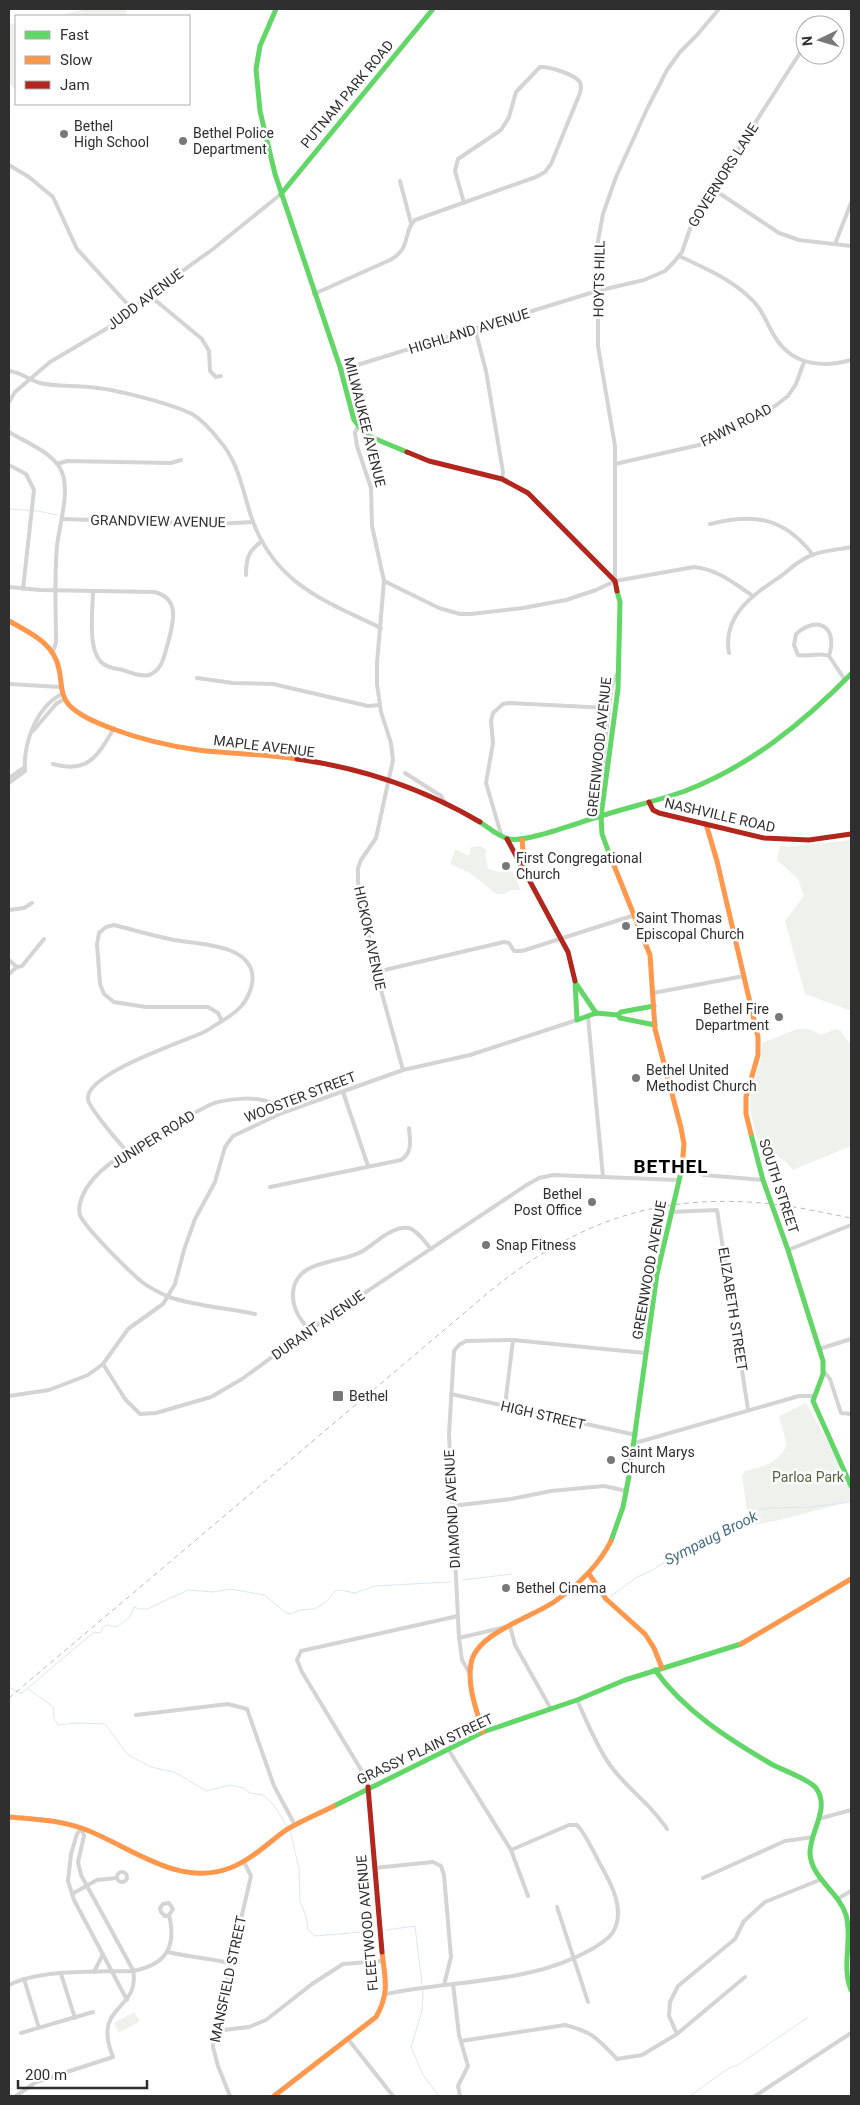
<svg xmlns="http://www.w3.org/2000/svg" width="860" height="2105" viewBox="0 0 860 2105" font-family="Roboto,sans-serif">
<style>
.green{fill:#eff2ec}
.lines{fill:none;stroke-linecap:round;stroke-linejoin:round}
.stream{stroke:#dce7ef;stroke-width:1}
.street{stroke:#d4d4d4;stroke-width:4}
.fast{stroke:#63d668;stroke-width:5}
.slow{stroke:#ff974d;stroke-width:5}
.jam{stroke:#b3261e;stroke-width:5}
.rail{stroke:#bbb;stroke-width:1;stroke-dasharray:5 4;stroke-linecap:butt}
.poi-dot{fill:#787878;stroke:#fff;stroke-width:2}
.labels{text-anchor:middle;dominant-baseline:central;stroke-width:5;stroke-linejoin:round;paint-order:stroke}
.street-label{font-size:14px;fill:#2f2f2f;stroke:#fff}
.poi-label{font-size:14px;fill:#2f2f2f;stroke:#fff;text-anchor:start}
.park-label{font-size:14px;fill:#526542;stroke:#fff}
.water-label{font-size:15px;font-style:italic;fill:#476d87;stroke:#fff}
.district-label{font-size:19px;font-weight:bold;letter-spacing:1px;fill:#000;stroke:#fff}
</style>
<rect width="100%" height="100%" fill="#fff"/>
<g class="green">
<polygon points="87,9 126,9 127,16 65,16 64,14"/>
<polygon points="16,23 16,88 13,88 9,83 9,24"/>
<polygon points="851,840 851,1011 805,994 785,921 804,896 798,879 777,860 780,845 788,847"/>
<polygon points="480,846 487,850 485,854 488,869 498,872 513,872 521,890 511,890 504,894 496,894 470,873 450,864 455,849 469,856 471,847"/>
<path d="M797,1029h12l12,6 15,-6 4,1 11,15v101l-58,24 -7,-8 -27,-17c-4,-16 -11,-34 -8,-51 3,-18 12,-33 11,-51z"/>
<path d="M806,1403l28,49 16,36 1,13 -71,19 -27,5 -4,-2 -7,-47 3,-5c19,-4 33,-8 42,-26l-8,-29z"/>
<polygon points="134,2012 140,2021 119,2033 114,2023"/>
</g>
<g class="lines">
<g class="stream">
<polyline points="9,509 38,511 57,515"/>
<polyline points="463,1580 512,1574"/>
<polyline points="610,1597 637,1577 651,1571 683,1550 756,1511 767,1508 812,1507 851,1502"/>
<polyline points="9,1687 21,1694 94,1632 100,1633 102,1628 107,1625 117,1627 130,1617 134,1607 139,1609 147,1609 188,1590 213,1592 231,1589 264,1595 285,1612 290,1614 300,1610 314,1609 326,1602 335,1591 340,1590 355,1593 375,1586 450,1582"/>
<path d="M28,1689c9,6 17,11 25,18l1,11 4,7 18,-2 29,1 19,26 6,6 21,11 23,5 33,19 23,-6 14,3 6,5 13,2 11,10 14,23"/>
<polyline points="290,1831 299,1868 300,1901 306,1916 308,1930 315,1936 374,1931"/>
<polyline points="386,1930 415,1926 422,1985"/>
<polyline points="423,1991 422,2011 411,2047 423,2075 439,2096"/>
<polyline points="690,2096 729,2068 738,2065 807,2018"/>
</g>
<g class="street">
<polyline points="9,165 29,177 53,197 77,249 132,309"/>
<polyline points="400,181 411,223"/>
<polyline points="713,189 779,233 799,240 851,246"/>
<polyline points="835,244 851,203"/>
<path d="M679,256c24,11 51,23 70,41 12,10 16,22 23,35 17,32 47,37 79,28"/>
<path d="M314,294l76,-34c6,-4 11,-7 14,-14 4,-9 3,-19 11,-26l121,-43 9,-5 6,-8 29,-71c1,-5 2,-9 -1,-12 -6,-7 -31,-15 -39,-14l-24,25 -7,25 -8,13 -43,29 -3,12 9,32"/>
<polyline points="149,295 202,339 209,351 210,371 216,377 221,376"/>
<polyline points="475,329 486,371 503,472 502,479"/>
<polyline points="341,370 597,291 644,280 665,271 674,262 682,252 693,220 805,45"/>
<path d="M9,371c12,1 20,9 31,12 15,4 34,2 49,4 26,2 80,16 103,27 10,6 20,17 27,26 20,22 24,53 33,79 23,65 73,82 129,109"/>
<polyline points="9,402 15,392 50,362 111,326 149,295 213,249 281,194"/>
<polyline points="357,428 355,433 357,446 371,488 372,526 384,581 377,663 377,684 381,712 391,743 393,760 376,838 361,860 358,868 358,882 376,972 403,1070"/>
<path d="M9,432c16,10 43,20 52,38 10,21 -2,55 -4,76 -3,32 -1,65 -1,97l-3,8"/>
<polyline points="57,464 67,461 171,463 181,460"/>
<polyline points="615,464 699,445 718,437 775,406 788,396 796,384 804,362"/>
<polyline points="9,465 26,474 34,490 23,589"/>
<polyline points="62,519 214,524 253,522"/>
<path d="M710,524c44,-11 74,-7 103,31"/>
<path d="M246,575c0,-16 2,-24 16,-34"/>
<path d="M384,581l55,27 21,6h11l52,-6 43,-8 30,-10 19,-9 79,-14c23,2 41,17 59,29"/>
<polyline points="615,581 615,446 598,346 598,241 603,214 616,177 647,109 667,70 680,52 697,35 719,9"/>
<path d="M9,587l31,3 115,2c26,7 18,32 13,51 -4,12 -5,27 -19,32 -8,2 -18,-2 -26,-5 -6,-1 -13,-2 -18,-5 -19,-11 -12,-55 -12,-74"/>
<path d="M729,653c-7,-38 24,-58 52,-77 9,-7 18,-16 29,-20 12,-6 28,-6 41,-9"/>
<path d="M829,656c-10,-4 -20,1 -31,-1l-4,-10 2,-11c23,-20 42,-6 33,22l16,24"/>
<polyline points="197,678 233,683 273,684 368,706 380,705"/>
<polyline points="9,684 60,687"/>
<polyline points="33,731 56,704 64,699"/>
<path d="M53,764c35,10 45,-8 61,-36"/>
<polyline points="606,770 604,754 609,708"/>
<polyline points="405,773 441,796 446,804"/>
<polyline points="9,778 25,767"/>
<path d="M9,783l16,-12c-2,-27 11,-64 37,-77"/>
<polyline points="501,834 486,783 493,743 491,721 493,713 503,704 509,703 609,708 612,685 618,672"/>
<polyline points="9,910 24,908 32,903"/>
<path d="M114,925c20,5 40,11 60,15 24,4 85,4 78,44 -4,19 -15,28 -30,37l-4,-8 -10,-6h-62l-32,-5 -10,-8 -4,-10 -3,-40 2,-11 7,-6z"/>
<polyline points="9,960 17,967"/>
<polyline points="376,972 504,942 509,943 514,951 522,951 635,915"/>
<polyline points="9,974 17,967 22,966 44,939"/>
<polyline points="653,993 744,976"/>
<polyline points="588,1017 603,1177"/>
<polyline points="343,1092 368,1166"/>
<path d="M127,1152c-8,-10 -38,-43 -39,-53 -3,-25 94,-57 114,-66 7,-3 13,-8 20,-12"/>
<polyline points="682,1167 704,1175 763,1180"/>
<path d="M270,1187l131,-27c12,-8 9,-19 8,-32"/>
<polyline points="670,1212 717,1210 748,1409"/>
<polyline points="788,1250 851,1225"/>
<path d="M255,1314c-29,-6 -59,-8 -86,-17 -9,-4 -19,-9 -27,-15 -12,-10 -57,-54 -62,-67 -2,-6 0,-13 2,-18 12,-31 56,-51 82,-66 16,-10 32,-20 50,-28 16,-4 44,-8 59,1 3,2 6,7 9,9"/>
<path d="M309,1330c-10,-12 -17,-22 -16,-38 3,-33 46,-28 68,-40 13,-7 31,-27 48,-24 9,3 16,14 22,21"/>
<polyline points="819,1349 851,1339"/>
<polyline points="103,1364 125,1399 140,1414 156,1413 211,1397 242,1379 309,1330 525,1186 539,1178 553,1175 678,1180"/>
<polyline points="824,1372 830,1379 841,1413 851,1414"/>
<polyline points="451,1394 636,1435"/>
<polyline points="9,1396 49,1390 88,1375 103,1364 128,1329 163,1304 175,1284 184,1250 195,1219 215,1182 225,1147 233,1136 282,1113 403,1070 470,1055 577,1020"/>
<polyline points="505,1406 513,1340"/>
<polyline points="635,1443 799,1396 813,1396"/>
<polyline points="452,1506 511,1499 551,1491 604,1486 627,1491"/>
<polyline points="459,1638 510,1626 515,1645 551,1709"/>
<polyline points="469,1672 462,1660 459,1638 449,1434 454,1351 459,1345 466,1341 513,1340 645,1353"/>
<path d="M577,1700c10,22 19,45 33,65 17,24 41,39 57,64"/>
<polyline points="136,1715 228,1704 247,1709 274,1786 295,1825"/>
<polyline points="448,1749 511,1850 528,1896"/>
<polyline points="368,1787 366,1778 302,1672 297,1660 301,1651 458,1616"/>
<polyline points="818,1819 851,1810"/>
<polyline points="82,1828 77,1834 71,1854 68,1881 74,1900 127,2000"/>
<polyline points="374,1868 433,1862 441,1866 444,1875 451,1957 444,1985"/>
<circle cx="122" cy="1877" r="5"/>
<polyline points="703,1878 785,1841 813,1837"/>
<polyline points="72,1894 97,1880 117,1878"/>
<polyline points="839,1898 851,1891"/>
<polyline points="557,1907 588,2002"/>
<path d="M168,1952c20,5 41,6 61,11"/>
<polyline points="94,1972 103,1954"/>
<polyline points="61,1974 75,2018"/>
<polyline points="24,1979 39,2028"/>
<polyline points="453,1984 459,2035 468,2066 458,2086 460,2096"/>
<path d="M9,1985c32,-16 87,-13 124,-14 32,-6 44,-23 36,-56l4,-6 -4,-6 -6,1 -3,4 1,4 4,4 4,-1"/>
<path d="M386,1994c68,-15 144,-9 206,-45 8,-5 16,-9 21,-17 13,-22 -2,-49 -13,-68 -7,-13 -13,-28 -23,-39h-8l-58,25"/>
<polyline points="215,2031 249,2027 266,2020 312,1984 343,1964 382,1961"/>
<polyline points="21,2033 93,2012"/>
<polyline points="677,2034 669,2016 670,2002 678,1986 735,1939 744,1921 765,1902 822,1879"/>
<polyline points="348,2039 393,2096"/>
<path d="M461,2041l104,-16c28,7 33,14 52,34l25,-4 35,-21 68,-57"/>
<path d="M16,2096l20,-14 77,-25c-22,-54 28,-45 20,-87l-52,-95 -3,-13 6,-26 -2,-8"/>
<polyline points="230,2096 218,2066 213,2047 215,2031 251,1876 244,1862"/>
<polyline points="755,2096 851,2033"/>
</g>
<g class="fast">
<polyline points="276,9 260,46 256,69 260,111 275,174 340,367 354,420 366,435 407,452"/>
<polyline points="281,194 433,9"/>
<path d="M480,822c9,6 19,15 29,17 17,4 73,-18 92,-23 28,-9 56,-15 84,-25 65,-25 118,-68 166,-117"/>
<polyline points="609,853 602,834 601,816 618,689 620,602 617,591"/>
<polyline points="575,981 577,1020 596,1013 618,1015 620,1018 655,1025"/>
<polyline points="577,985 596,1013"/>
<polyline points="618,1015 621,1012 654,1006"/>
<polyline points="751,1134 763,1180 788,1250 823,1361 823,1374 813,1401 851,1486"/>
<polyline points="611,1541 623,1507 629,1476 657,1274 682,1168"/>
<path d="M655,1670c29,41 75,70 118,95 10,5 37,15 43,23 15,21 -7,44 -6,66 2,25 29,38 36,61 7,25 -5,50 5,75"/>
<polyline points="334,1806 483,1732 577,1700 625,1680 741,1644"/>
</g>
<g class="slow">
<path d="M9,621c21,12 45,22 50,48 3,13 1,26 10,36 12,12 29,18 44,24 27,10 56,17 85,21 33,4 66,4 99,9"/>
<polyline points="706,824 717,861 758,1037 758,1055 746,1097 746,1114 751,1134"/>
<polyline points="522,839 524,865"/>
<polyline points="609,853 650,955 655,1029 681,1128 684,1144 682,1168"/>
<polyline points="589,1574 606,1599 645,1634 654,1648 662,1668"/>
<polyline points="741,1644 851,1579"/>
<path d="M483,1732c-6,-21 -16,-45 -12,-68 4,-30 59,-46 83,-62 23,-16 44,-35 57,-61"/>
<path d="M9,1817c25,2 51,3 75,12 46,17 94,59 146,39 21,-8 38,-25 56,-38 15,-9 32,-16 48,-24"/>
<path d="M274,2096l102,-79c14,-24 9,-39 6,-65"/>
</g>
<g class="jam">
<polyline points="407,452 429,461 502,479 528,493 615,581 617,591"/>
<path d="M297,759c64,9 127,30 183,63"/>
<polyline points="649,802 653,810 659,813 764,838 809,840 851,834"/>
<polyline points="507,839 568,952 575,981"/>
<polyline points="368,1787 382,1952"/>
</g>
<path class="rail" d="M9,1698l480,-406c87,-71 170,-100 283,-88 27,3 53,9 79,14"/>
</g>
<g class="poi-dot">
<circle cx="64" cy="134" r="5"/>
<circle cx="183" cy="141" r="5"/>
<circle cx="506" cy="866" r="5"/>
<circle cx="626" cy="926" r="5"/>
<circle cx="779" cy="1017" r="5"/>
<circle cx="636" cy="1078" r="5"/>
<circle cx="592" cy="1202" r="5"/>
<circle cx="486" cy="1245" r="5"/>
<rect x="332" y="1390" width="12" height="12" rx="2.5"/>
<circle cx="611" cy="1460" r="5"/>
<circle cx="506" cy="1588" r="5"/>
</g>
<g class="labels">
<g class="street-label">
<text transform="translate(347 94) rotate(-50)">PUTNAM PARK ROAD</text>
<text transform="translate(723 175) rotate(-58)">GOVERNORS LANE</text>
<text transform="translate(599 279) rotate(-89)">HOYTS HILL</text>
<text transform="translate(145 299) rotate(-37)">JUDD AVENUE</text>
<text transform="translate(469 331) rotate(-17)">HIGHLAND AVENUE</text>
<text transform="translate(365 422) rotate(76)">MILWAUKEE AVENUE</text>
<text transform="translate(736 425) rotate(-27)">FAWN ROAD</text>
<text transform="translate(158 521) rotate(1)">GRANDVIEW AVENUE</text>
<text transform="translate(264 746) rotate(7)">MAPLE AVENUE</text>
<text transform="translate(599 747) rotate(-84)">GREENWOOD AVENUE</text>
<text transform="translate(720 815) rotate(13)">NASHVILLE ROAD</text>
<text transform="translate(370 938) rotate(78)">HICKOK AVENUE</text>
<text transform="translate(300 1097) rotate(-21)">WOOSTER STREET</text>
<text transform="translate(153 1139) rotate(-32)">JUNIPER ROAD</text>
<text transform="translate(779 1186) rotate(72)">SOUTH STREET</text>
<text transform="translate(649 1270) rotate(-80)">GREENWOOD AVENUE</text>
<text transform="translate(733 1309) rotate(81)">ELIZABETH STREET</text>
<text transform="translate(318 1325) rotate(-35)">DURANT AVENUE</text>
<text transform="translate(543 1415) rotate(13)">HIGH STREET</text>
<text transform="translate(452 1509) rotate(-93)">DIAMOND AVENUE</text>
<text transform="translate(425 1749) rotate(-25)">GRASSY PLAIN STREET</text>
<text transform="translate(367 1923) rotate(-95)">FLEETWOOD AVENUE</text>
<text transform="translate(228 1979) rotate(-78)">MANSFIELD STREET</text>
</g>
<g class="poi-label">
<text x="74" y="126">Bethel<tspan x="74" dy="16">High School</tspan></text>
<text x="193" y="133">Bethel Police<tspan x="193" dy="16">Department</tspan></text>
<text x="516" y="858">First Congregational<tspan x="516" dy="16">Church</tspan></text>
<text x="636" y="918">Saint Thomas<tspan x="636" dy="16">Episcopal Church</tspan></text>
<text x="769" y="1009" text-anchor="end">Bethel Fire<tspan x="769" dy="16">Department</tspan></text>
<text x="646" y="1070">Bethel United<tspan x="646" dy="16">Methodist Church</tspan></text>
<text x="582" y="1194" text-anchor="end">Bethel<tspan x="582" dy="16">Post Office</tspan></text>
<text x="496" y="1245">Snap Fitness</text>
<text x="349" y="1396">Bethel</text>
<text x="621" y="1452">Saint Marys<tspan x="621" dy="16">Church</tspan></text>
<text x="516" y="1588">Bethel Cinema</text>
</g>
<g class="park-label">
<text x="808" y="1477">Parloa Park</text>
</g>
<g class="water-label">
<text transform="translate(711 1538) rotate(-27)">Sympaug Brook</text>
</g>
<g class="district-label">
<text x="671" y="1166">BETHEL</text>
</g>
</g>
<rect width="860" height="2105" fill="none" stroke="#2f2f2f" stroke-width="20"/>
<rect x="15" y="15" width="175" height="90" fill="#ffffff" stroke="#acacac"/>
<rect x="25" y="31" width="25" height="8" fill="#63d668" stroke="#acacac"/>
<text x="60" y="40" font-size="15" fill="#2f2f2f">Fast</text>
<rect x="25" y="56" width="25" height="8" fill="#ff974d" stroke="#acacac"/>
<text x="60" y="65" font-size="15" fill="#2f2f2f">Slow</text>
<rect x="25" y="81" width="25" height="8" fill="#b3261e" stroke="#acacac"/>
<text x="60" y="90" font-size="15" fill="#2f2f2f">Jam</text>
<g transform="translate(820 40) rotate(265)"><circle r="24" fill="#ffffff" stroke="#acacac"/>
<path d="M0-4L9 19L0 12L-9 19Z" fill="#787878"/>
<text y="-8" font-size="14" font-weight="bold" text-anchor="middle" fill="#2f2f2f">N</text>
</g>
<path d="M18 2080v8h129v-8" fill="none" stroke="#2f2f2f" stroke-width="2.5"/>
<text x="25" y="2080" font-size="15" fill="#2f2f2f" stroke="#ffffff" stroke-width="4" paint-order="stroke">200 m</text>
</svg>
